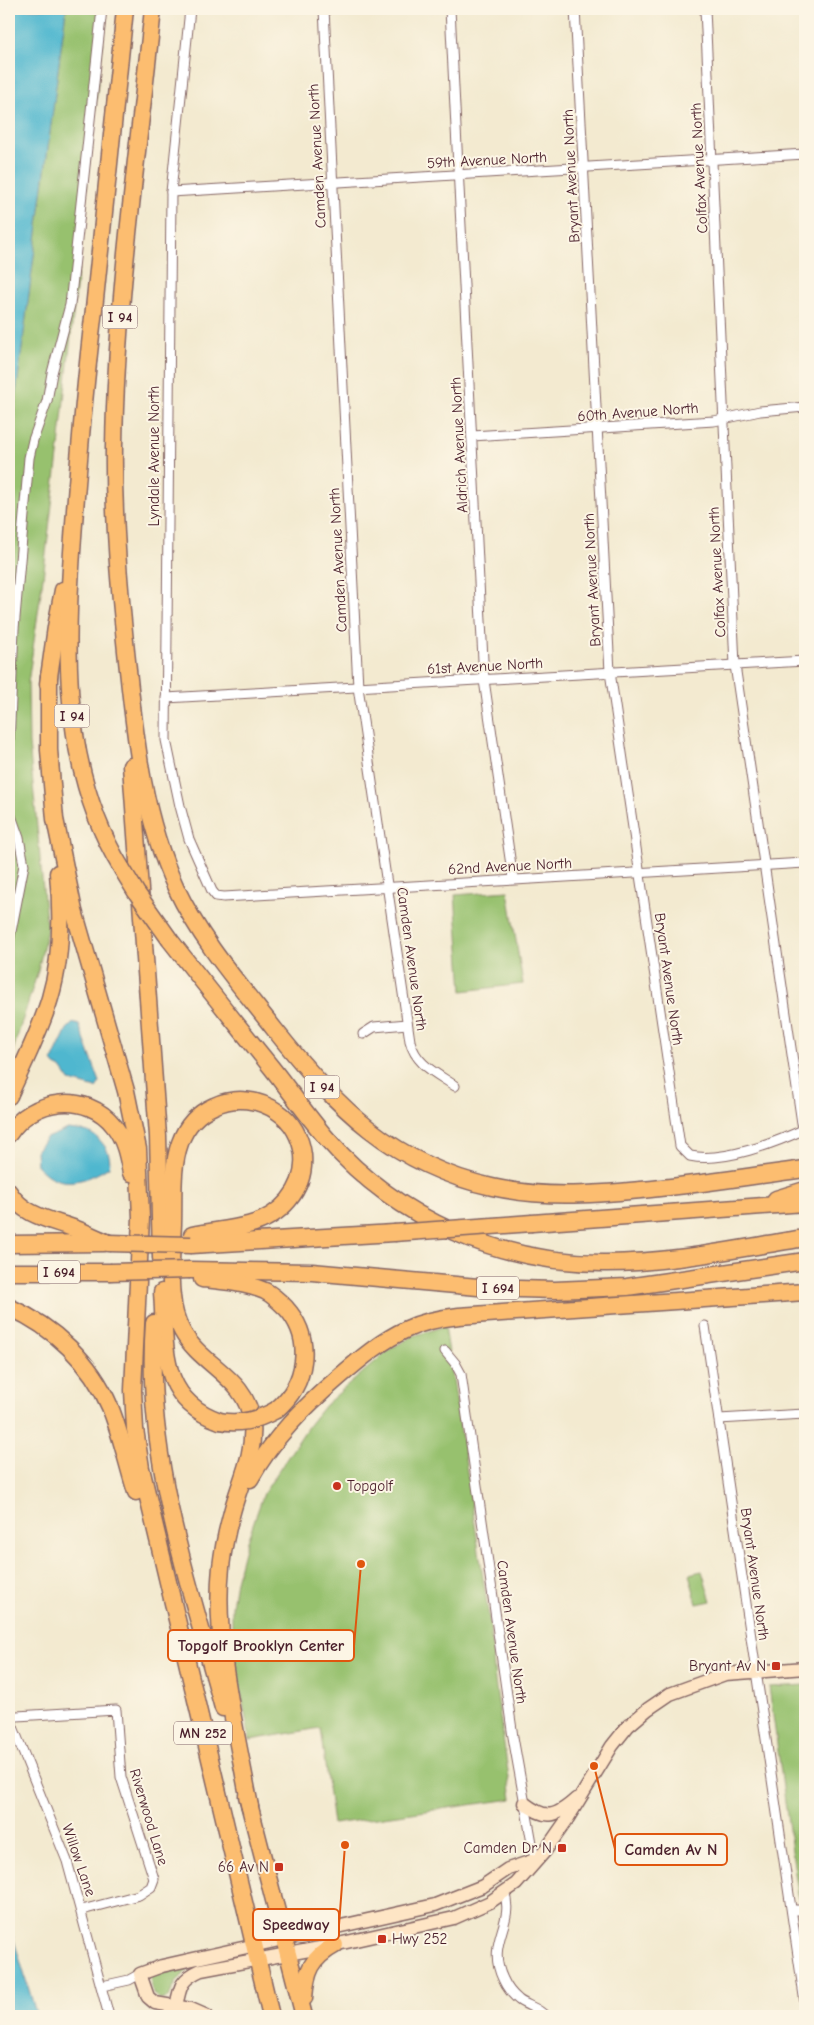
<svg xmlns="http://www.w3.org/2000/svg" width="814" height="2025" viewBox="0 0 814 2025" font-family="'Comic Neue',sans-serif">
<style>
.green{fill:#97c16e;stroke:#70704c}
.water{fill:#50b7cf;stroke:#4d6b7d}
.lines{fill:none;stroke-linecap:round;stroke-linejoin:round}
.street-casing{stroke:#856665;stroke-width:11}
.secondary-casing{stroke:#856665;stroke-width:15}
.highway-casing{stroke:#856665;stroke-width:19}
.street{stroke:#fff;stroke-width:9}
.secondary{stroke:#fee5c5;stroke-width:12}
.highway{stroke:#fcbd6f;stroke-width:16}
.highway-bridge-casing{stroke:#856665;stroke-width:19;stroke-linecap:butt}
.highway-bridge{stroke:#fcbd6f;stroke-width:16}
.poi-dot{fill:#c8321e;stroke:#fcf5e5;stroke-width:2}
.labels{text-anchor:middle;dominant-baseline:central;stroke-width:4;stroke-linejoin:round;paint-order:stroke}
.shield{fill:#fcf5e5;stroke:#7f5f63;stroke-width:1}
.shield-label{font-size:14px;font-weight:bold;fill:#4a1f2b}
.street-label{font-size:15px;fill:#4a1f2b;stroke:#fcf5e5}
.poi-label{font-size:15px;fill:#4a1f2b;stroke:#fcf5e5;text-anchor:end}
.leader{fill:none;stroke:#e0560e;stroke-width:2}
.callout-dot{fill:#e0560e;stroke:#fcf5e5;stroke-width:2}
.callout{fill:#fcf5e5;stroke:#e0560e;stroke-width:2}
.callout-label{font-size:16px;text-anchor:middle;font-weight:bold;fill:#4a1f2b}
</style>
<rect width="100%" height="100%" fill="#fcf5e5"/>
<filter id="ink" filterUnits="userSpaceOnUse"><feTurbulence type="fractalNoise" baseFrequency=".02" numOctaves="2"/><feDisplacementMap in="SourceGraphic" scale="10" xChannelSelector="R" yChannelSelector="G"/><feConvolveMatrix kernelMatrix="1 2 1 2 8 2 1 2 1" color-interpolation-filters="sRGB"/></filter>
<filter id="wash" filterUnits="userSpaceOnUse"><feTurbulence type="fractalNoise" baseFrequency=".0096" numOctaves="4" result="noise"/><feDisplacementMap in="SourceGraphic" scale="20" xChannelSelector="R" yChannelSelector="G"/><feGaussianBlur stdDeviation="1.12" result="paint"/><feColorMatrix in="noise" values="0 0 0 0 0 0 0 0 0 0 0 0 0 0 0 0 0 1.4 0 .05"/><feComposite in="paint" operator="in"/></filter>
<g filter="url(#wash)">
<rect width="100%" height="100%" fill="#f3ead0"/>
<g class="green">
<polygon points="66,9 106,9 59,447 43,578 28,683 29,743 47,930 38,971 9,1063 9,448"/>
<polygon points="508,891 523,984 462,991 455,895"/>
<polygon points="445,1326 490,1624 495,1681 512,1799 333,1824 320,1728 250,1740 234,1657 232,1634 232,1606 236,1581 245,1547 264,1493 309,1425 325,1405 390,1349 413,1336"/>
<polygon points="702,1571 711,1601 697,1604 689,1574"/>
<polygon points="805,1685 805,1901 799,1901 769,1687"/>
<polygon points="188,1965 189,1969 177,1981 168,1998 161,2000 153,1994 150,1978 152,1974"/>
</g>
<g class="water">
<polygon points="9,9 66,9 9,448"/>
<polygon points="73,1023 79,1025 100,1082 96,1088 70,1081 61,1068 55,1065 52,1061 67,1029"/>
<path d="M68,1129c6,1 14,1 20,3 13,6 25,21 21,35 -17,11 -40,21 -60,9 -4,-2 -8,-7 -12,-10l-1,-15 10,-13z"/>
<polygon points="9,1923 9,1924 37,2016 9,2016"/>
</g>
</g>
<g filter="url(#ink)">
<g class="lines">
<defs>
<g id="street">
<polyline points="190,9 171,192 166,740 180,806 189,839 212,891 216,896 224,897 805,863"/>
<path d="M324,9l34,678 52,354c6,24 26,32 45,45"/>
<polyline points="450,9 484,680 513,879"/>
<path d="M575,9l35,663 70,474 10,10c33,7 85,-13 115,-27"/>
<polyline points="705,9 735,665 803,1130"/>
<polyline points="171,192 805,154"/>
<polyline points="472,436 714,421 760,411 805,407"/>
<polyline points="166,698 805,661"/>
<polyline points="9,745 14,629 29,458 33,440 47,401 52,373 70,305 102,9"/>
<polyline points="9,810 19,838 24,865 9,942"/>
<polyline points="363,1034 374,1027 407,1024"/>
<polyline points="705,1326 805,2003"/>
<polyline points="445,1351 455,1363 461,1374 513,1737 535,1860"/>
<polyline points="719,1419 805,1414"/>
<polyline points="9,1717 67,1861 109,2016"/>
<polyline points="10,1719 17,1716 116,1710 121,1777 154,1879 151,1887 139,1895 82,1910"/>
<path d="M504,1892c12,31 -19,50 -1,87 3,7 10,16 16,21 8,6 20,8 26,16"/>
<polyline points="792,1910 805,1910"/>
<polyline points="102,1986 129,1980 140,1974"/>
</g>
<g id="secondary">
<path d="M524,1803c22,17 31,15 52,-4"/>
<path d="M176,2007c4,-21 5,-28 25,-37l119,-22 134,-30 36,-16 26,-18 29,-33 21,-30 46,-75 16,-20 20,-17 22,-15 55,-20 80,-6"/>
<polyline points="207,2016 191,2009 155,2003 148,1997 140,1974 162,1966 435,1905 483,1886 508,1869 535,1860"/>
</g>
<g id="highway">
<path d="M153,9c-15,145 -37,291 -39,438 -1,75 6,149 14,223 8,75 16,149 48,218 25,53 63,96 99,142 61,77 118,135 217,157 50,11 98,8 149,3 55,-5 109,-14 164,-21"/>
<polyline points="49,675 49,750 55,819 74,911 126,1091 138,1149 141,1218 133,1390 135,1429 141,1468 271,2016"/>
<polyline points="48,684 56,627 63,590"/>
<polyline points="131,766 158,1136 161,1258"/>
<path d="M122,869c-66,-107 -56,-239 -47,-359 5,-67 11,-134 19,-201 11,-100 20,-200 31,-300"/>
<path d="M170,940c33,42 67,85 101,127 19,24 37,50 57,73 70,80 173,124 278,123 66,0 134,-15 199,-25"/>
<path d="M9,1096c14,-32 31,-64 41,-98 12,-40 12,-84 8,-125"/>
<path d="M9,1134c23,-36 78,-43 105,-8 11,14 14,31 17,47"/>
<path d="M9,1192c14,24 43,28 67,37 11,4 22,10 33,14"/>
<polyline points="776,1199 805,1190"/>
<polyline points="532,1223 805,1203"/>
<path d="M192,1235c18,-4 38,-5 56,-10 32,-8 58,-35 55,-70 -2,-17 -11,-34 -25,-43 -19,-13 -43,-16 -64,-6 -16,7 -28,20 -34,37 -9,25 -6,55 -7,81 -1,24 -4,49 -1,72 1,12 4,24 10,35 19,35 66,47 70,92 3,32 -12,58 -20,89 -5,18 -9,37 -11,55 -8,75 16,166 29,240"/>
<polyline points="9,1244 104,1243"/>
<polyline points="191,1245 394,1233"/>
<polyline points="190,1270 312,1272 489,1288 555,1290 627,1287 805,1261"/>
<polyline points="9,1272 110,1272"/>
<path d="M202,1279c20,2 45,4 63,12 8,4 15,11 21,17 28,31 21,76 -10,102"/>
<path d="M162,1292c4,53 -4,108 58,129"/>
<path d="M9,1307c45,20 82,55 101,100 11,27 17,57 26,85"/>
<path d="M154,1323c-10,133 35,258 69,385"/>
<path d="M250,1479c23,-41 53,-71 88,-101 22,-19 43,-37 69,-49 17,-8 34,-11 52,-13l346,-24"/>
<polyline points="247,1796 304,2016"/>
<path d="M304,1998c2,-26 7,-40 31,-53"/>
</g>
</defs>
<use href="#street" class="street-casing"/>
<use href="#secondary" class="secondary-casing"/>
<use href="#highway" class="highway-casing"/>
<use href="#street" class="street"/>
<use href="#secondary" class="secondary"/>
<use href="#highway" class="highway"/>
<defs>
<g id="highway-bridge">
<polyline points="122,869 136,892 170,940"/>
<polyline points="394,1233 532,1223"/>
<polyline points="109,1243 191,1245"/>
<polyline points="110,1272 190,1270"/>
<path d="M220,1421c20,4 38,-1 56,-11"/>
</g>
</defs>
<use href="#highway-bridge" class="highway-bridge-casing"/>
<use href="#highway-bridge" class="highway-bridge"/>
</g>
</g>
<g class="poi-dot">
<circle cx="337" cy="1486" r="5"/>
<rect x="771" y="1661" width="10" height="10" rx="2.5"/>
<rect x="557" y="1843" width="10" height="10" rx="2.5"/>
<rect x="274" y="1862" width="10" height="10" rx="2.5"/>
<rect x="377" y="1934" width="10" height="10" rx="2.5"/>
</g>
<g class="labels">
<g class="shield">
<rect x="102.5" y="305.5" width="35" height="23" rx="4"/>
<rect x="54.5" y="704.5" width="35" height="23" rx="4"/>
<rect x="304.5" y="1075.5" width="35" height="23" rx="4"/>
<rect x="38" y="1260.5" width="42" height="23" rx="4"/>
<rect x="477" y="1276.5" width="42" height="23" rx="4"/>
<rect x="174" y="1721.5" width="58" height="23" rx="4"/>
</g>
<g class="shield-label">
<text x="120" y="317">I 94</text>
<text x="72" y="716">I 94</text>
<text x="322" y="1087">I 94</text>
<text x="59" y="1272">I 694</text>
<text x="498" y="1288">I 694</text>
<text x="203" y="1733">MN 252</text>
</g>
<g class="street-label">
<text transform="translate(317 156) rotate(-93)">Camden Avenue North</text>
<text transform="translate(487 160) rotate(-3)">59th Avenue North</text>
<text transform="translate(699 168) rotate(-93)">Colfax Avenue North</text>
<text transform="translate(571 176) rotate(-93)">Bryant Avenue North</text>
<text transform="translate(638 412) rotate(-4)">60th Avenue North</text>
<text transform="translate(459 445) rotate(-93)">Aldrich Avenue North</text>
<text transform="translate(154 456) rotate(-90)">Lyndale Avenue North</text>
<text transform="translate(338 560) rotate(-93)">Camden Avenue North</text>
<text transform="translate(717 572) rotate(-93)">Colfax Avenue North</text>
<text transform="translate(592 580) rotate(-93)">Bryant Avenue North</text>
<text transform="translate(485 666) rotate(-3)">61st Avenue North</text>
<text transform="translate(510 866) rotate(-3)">62nd Avenue North</text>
<text transform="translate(412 959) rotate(82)">Camden Avenue North</text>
<text transform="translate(669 979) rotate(82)">Bryant Avenue North</text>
<text transform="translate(755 1574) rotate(82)">Bryant Avenue North</text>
<text transform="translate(512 1632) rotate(82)">Camden Avenue North</text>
<text transform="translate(149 1817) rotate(73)">Riverwood Lane</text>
<text transform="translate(79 1860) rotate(71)">Willow Lane</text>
</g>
<g class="poi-label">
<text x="347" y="1486" text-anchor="start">Topgolf</text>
<text x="766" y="1666">Bryant Av N</text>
<text x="552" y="1848">Camden Dr N</text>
<text x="269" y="1867">66 Av N</text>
<text x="392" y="1939" text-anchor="start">Hwy 252</text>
</g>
</g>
<path class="leader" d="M361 1564L354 1646M594 1766L615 1849M345 1845L339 1925"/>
<g class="callout-dot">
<circle cx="361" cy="1564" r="5"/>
<circle cx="594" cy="1766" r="5"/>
<circle cx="345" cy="1845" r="5"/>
</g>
<g class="callout">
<rect x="168" y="1630" width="186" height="31" rx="5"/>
<rect x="615" y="1834" width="112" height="31" rx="5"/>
<rect x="253" y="1909" width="86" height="31" rx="5"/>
</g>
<g class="callout-label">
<text x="261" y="1651">Topgolf Brooklyn Center</text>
<text x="671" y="1855">Camden Av N</text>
<text x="296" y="1930">Speedway</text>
</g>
<rect width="814" height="2025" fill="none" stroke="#fcf5e5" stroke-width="30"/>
</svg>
